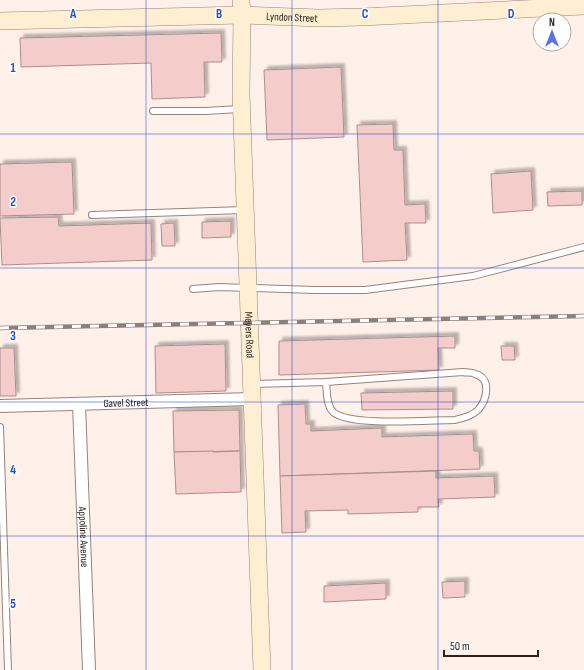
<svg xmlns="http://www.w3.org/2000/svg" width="584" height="670" viewBox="0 0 584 670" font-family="'Sofia Sans Condensed',sans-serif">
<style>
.building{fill:#f4cdca;stroke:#a78f8d;filter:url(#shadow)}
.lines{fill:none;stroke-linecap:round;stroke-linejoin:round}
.lane-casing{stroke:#988378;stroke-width:8}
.street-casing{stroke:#988378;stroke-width:14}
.secondary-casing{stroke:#988378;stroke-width:18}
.lane{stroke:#fff;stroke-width:6}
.street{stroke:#fff;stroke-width:12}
.secondary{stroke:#feeed2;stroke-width:17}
.rail-casing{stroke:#8b807a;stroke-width:4.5}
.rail{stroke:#fff;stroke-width:3;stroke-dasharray:9;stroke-linecap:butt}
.grid{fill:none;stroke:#1d4ed8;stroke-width:1;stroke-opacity:0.55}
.labels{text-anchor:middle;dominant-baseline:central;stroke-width:3;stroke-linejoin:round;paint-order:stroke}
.street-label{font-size:11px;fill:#2b231f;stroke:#fff}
.grid-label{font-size:13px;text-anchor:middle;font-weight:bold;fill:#1d4ed8;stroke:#fff;stroke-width:3;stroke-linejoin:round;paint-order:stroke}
</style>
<defs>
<filter id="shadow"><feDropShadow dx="3.5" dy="-3.5" stdDeviation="1" flood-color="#0004"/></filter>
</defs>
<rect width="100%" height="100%" fill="#fff1ea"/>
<g class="building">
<polygon points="221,33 222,62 204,62 205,97 152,99 151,63 21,67 20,38"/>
<polygon points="341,67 344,137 267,140 264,70"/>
<polygon points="393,124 394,150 403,150 405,205 425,204 426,223 405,223 407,260 363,262 357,125"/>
<polygon points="72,162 74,214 0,216 0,164"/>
<polygon points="531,171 533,210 493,213 491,174"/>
<polygon points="582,191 582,205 548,206 547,192"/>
<polygon points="58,217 59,226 151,223 152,260 2,265 0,218"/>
<polygon points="231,221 231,237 202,238 202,222"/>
<polygon points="174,223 175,246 162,246 161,224"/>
<polygon points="455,336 455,348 438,348 439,370 279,375 279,341"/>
<polygon points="225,344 226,391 156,393 155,346"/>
<polygon points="501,346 514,346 515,360 502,360"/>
<polygon points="0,348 14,348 16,396 0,396"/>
<polygon points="453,391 453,409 362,410 361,393"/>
<polygon points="305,404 306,424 311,424 311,431 382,428 382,437 473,434 474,451 479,451 480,469 280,476 278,405"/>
<polygon points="239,410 240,451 174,452 173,411"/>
<polygon points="213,451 213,452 240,451 241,492 176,494 174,452"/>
<polygon points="436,471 436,478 494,476 495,497 438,499 439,507 418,507 418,512 348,514 348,510 305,511 306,532 282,533 280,476"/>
<polygon points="465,581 465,597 443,598 442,582"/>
<polygon points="386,583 386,599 324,602 324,586"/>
</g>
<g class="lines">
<defs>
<g id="lane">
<polyline points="153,111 205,111 240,109"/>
<polyline points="92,215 244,210"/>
<polyline points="193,289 219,287 315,290 365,290 473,276 584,247"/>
<path d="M254,384l72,-2 137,-10c4,1 9,0 12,2 17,4 12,26 3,36 -6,6 -15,8 -23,10 -24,0 -105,7 -122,-8 -7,-7 -6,-22 -7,-30"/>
<polyline points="0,427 8,670"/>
</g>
<g id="street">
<path id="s1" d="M79,404l10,266"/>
<path id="s2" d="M0,406l252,-7"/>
</g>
<g id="secondary">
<path id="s3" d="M241,0l1,15 -1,79 21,576"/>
<path id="s4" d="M0,21l242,-6 77,3 43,-1 222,-11"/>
</g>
</defs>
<use href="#lane" class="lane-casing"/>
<use href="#street" class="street-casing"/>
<use href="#secondary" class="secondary-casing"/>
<use href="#lane" class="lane"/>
<use href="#street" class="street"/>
<use href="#secondary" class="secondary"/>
<defs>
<polyline id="rail" points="0,328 584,316"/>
</defs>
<use href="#rail" class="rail-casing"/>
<use href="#rail" class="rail"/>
</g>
<path class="grid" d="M146,0v670M292,0v670M438,0v670M0,134h584M0,268h584M0,402h584M0,536h584"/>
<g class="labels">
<g class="street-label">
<text stroke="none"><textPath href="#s4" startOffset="292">Lyndon Street</textPath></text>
<text stroke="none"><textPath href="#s3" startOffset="335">Meyers Road</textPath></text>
<text stroke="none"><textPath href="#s2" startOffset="126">Gavel Street</textPath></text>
<text stroke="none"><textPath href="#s1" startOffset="133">Appoline Avenue</textPath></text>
</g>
</g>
<g class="grid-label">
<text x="73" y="18">A</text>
<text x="219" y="18">B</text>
<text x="365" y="18">C</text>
<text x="511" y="18">D</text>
<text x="13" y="72">1</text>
<text x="13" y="206">2</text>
<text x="13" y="340">3</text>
<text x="13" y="474">4</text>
<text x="13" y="608">5</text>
</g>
<g transform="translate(552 32)"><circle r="19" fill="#ffffff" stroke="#aaa7a5"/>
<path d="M0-3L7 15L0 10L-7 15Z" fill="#5e70e8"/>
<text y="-6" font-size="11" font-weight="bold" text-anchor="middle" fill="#2b231f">N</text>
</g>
<path d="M444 650v6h94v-6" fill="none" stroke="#2b231f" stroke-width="2"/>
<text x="450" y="650" font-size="12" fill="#2b231f" stroke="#ffffff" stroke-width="3" paint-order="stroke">50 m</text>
</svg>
